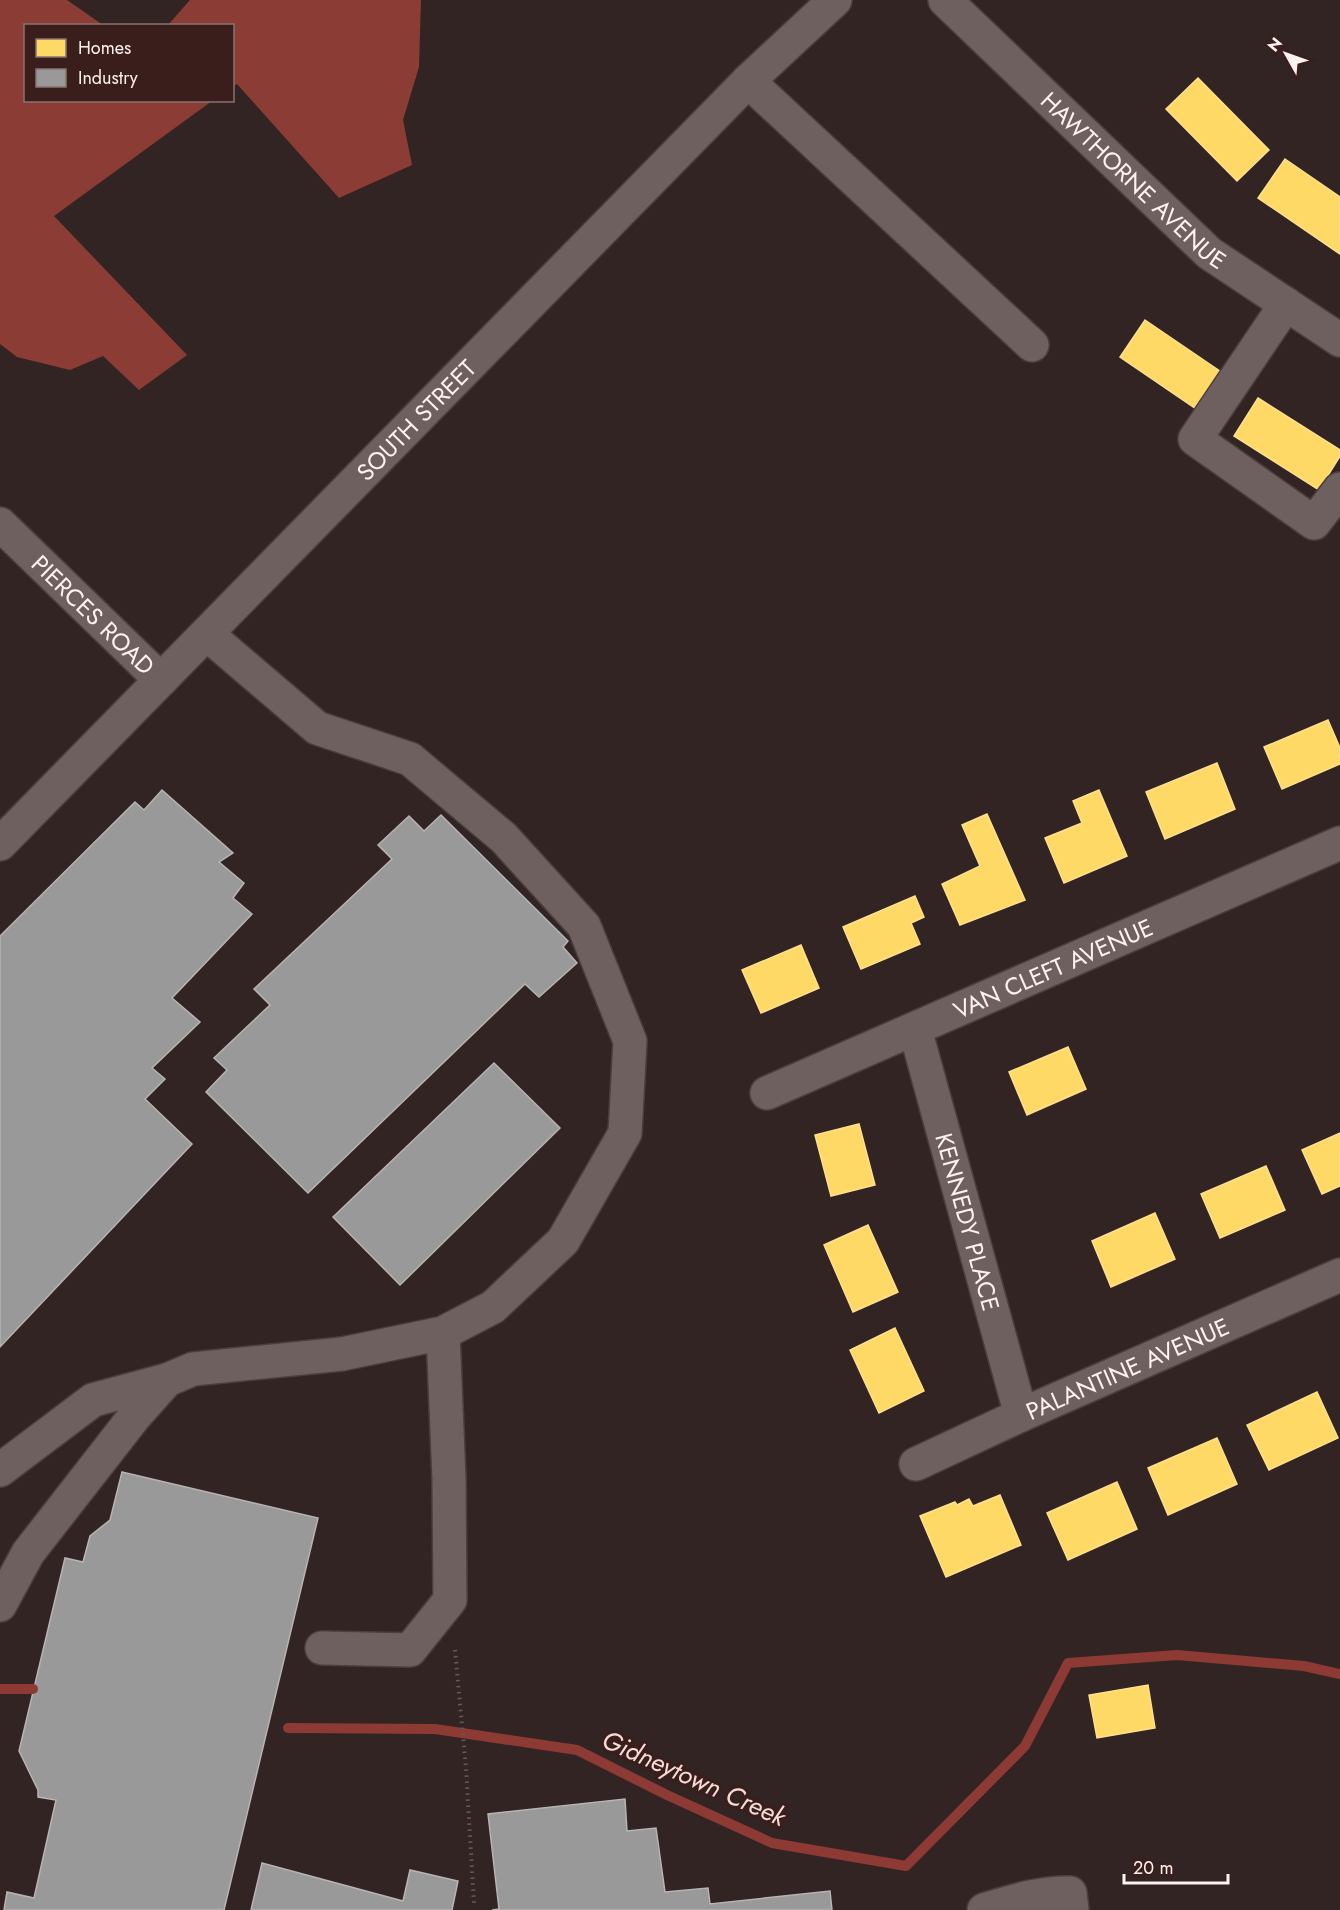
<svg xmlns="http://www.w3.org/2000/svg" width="1340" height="1910" viewBox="0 0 1340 1910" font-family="Jost,sans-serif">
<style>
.forest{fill:#8b3c35}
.homes{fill:#ffd966;stroke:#ffe08f;stroke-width:1.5}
.industry{fill:#999;stroke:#b7b4b3;stroke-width:1.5}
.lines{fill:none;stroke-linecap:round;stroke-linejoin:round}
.stream{stroke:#8c3a33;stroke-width:10}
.minor-casing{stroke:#4a3f3d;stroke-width:36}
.path{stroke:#665a59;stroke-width:4;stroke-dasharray:1.5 4.5;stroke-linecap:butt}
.minor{stroke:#6d605e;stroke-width:33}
.labels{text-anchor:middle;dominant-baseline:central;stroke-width:6;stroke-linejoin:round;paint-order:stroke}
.street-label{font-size:24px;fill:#fef2f0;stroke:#391e1b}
.water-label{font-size:26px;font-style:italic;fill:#f6dbd7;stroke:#391e1b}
</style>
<rect width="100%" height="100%" fill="#322422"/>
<g class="forest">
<polygon points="0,0 67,0 103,25 26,26 26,100 212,101 54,216 187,355 139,390 103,356 70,370 17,357 0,344"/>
<polygon points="190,0 421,0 419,67 403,120 412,165 339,198 237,84 233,86 232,26 168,25"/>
</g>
<g class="homes">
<polygon points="1198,78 1269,150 1237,181 1166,109"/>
<polygon points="1285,159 1340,197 1340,254 1258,198"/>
<polygon points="1145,320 1227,376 1202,413 1120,357"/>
<polygon points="1258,398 1340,450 1340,456 1319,490 1234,436"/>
<polygon points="1328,720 1340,748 1340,764 1282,789 1264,747"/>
<polygon points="1217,763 1235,809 1165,839 1146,792"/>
<polygon points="1099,790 1127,856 1064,883 1045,838 1082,823 1073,801"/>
<polygon points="987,814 1025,900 960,925 942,884 980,866 962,825"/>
<polygon points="915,896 924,917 911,923 920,944 861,969 843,927"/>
<polygon points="801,945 819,988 761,1013 742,970"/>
<polygon points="1068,1047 1086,1089 1027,1115 1009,1072"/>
<polygon points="859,1124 875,1185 831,1196 815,1135"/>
<polygon points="1340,1133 1340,1186 1322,1194 1302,1150"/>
<polygon points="1266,1166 1285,1210 1220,1238 1201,1194"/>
<polygon points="1155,1213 1175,1259 1111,1287 1092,1241"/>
<polygon points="868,1225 898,1292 853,1312 824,1245"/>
<polygon points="895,1328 924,1391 879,1413 850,1350"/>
<polygon points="1317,1392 1338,1438 1269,1470 1247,1425"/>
<polygon points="1217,1438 1237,1484 1168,1515 1148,1468"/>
<polygon points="1117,1482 1137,1529 1068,1560 1047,1513"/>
<polygon points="1000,1495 1021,1545 946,1577 920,1516 955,1502 957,1505 969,1499 973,1506"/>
<polygon points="1148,1685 1155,1728 1097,1738 1089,1695"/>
</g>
<g class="industry">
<polygon points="162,790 233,853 219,862 244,883 233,898 252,914 172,998 200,1022 152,1068 165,1079 145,1099 192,1144 0,1347 0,936 135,802 144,810"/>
<polygon points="441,815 568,941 563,947 577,963 539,997 525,984 308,1193 206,1092 227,1070 214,1058 270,1005 254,989 392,859 378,845 409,816 424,831"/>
<polygon points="494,1063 560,1128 400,1285 333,1217"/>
<polygon points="122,1472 318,1518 224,1910 4,1910 7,1892 34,1898 56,1800 38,1797 38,1790 19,1751 65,1558 83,1562 90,1536 110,1520"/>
<polygon points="625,1799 627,1831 656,1828 665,1892 708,1888 710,1904 830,1891 832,1910 492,1910 499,1909 488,1814"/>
<polygon points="262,1863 403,1901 410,1870 458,1881 452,1910 251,1910"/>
</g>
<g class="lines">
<g class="stream">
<polyline points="0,1689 33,1689"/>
<polyline points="288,1728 435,1729 577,1750 667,1795 772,1843 906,1866 1025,1746 1068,1663 1177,1655 1304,1666 1340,1674"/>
</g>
<defs>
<g id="minor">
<path id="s1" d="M945,0l264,253 131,87"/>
<polyline points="748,81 1032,345"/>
<polyline points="1286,304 1195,439 1314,523 1340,489"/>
<path id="s2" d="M0,524l161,156"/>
<path id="s3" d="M0,844l748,-763 87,-81"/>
<path id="s4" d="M915,1029l106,386"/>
<path id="s5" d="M767,1093l573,-250"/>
<path id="s6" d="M916,1464l105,-49 319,-140"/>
<polyline points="0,1470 93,1400 167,1380 193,1369 342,1354 443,1333 493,1307 563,1241 625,1133 630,1041 584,926 504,838 410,759 317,728 207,634"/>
<polyline points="0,1605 28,1553 134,1417 167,1380"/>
<polyline points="322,1648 410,1650 450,1600 449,1479 443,1333"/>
<path d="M984,1910c29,-9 56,-18 86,-17l2,17"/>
</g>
</defs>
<use href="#minor" class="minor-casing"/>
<polyline class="path" points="455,1650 466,1768 474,1903"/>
<use href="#minor" class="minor"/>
</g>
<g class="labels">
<g class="street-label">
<text stroke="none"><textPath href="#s1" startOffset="261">HAWTHORNE AVENUE</textPath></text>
<text stroke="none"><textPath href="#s3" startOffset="594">SOUTH STREET</textPath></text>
<text stroke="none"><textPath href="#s2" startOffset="130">PIERCES ROAD</textPath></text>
<text stroke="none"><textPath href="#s5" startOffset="312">VAN CLEFT AVENUE</textPath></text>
<text stroke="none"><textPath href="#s4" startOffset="200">KENNEDY PLACE</textPath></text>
<text stroke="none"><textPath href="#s6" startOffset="232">PALANTINE AVENUE</textPath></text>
</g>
<g class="water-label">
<text transform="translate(694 1778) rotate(24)">Gidneytown Creek</text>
</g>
</g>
<rect x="24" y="24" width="210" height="78" fill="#391e1b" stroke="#887370" stroke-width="1.5"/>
<rect x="36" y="39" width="30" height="18" fill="#ffd966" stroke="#887370" stroke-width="1.5"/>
<text x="78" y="54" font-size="18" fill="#fef2f0">Homes</text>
<rect x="36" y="69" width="30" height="18" fill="#999999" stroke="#887370" stroke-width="1.5"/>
<text x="78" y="84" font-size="18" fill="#fef2f0">Industry</text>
<g transform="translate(1286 54) rotate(310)" stroke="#391e1b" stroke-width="4.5" paint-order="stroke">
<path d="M0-4.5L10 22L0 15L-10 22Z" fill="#fef2f0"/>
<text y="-9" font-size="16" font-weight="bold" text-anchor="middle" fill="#fef2f0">N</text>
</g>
<path d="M1124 1874v9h104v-9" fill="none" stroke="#fef2f0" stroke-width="3"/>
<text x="1133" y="1874" font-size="18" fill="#fef2f0" stroke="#391e1b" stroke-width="4.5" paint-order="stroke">20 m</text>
</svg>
